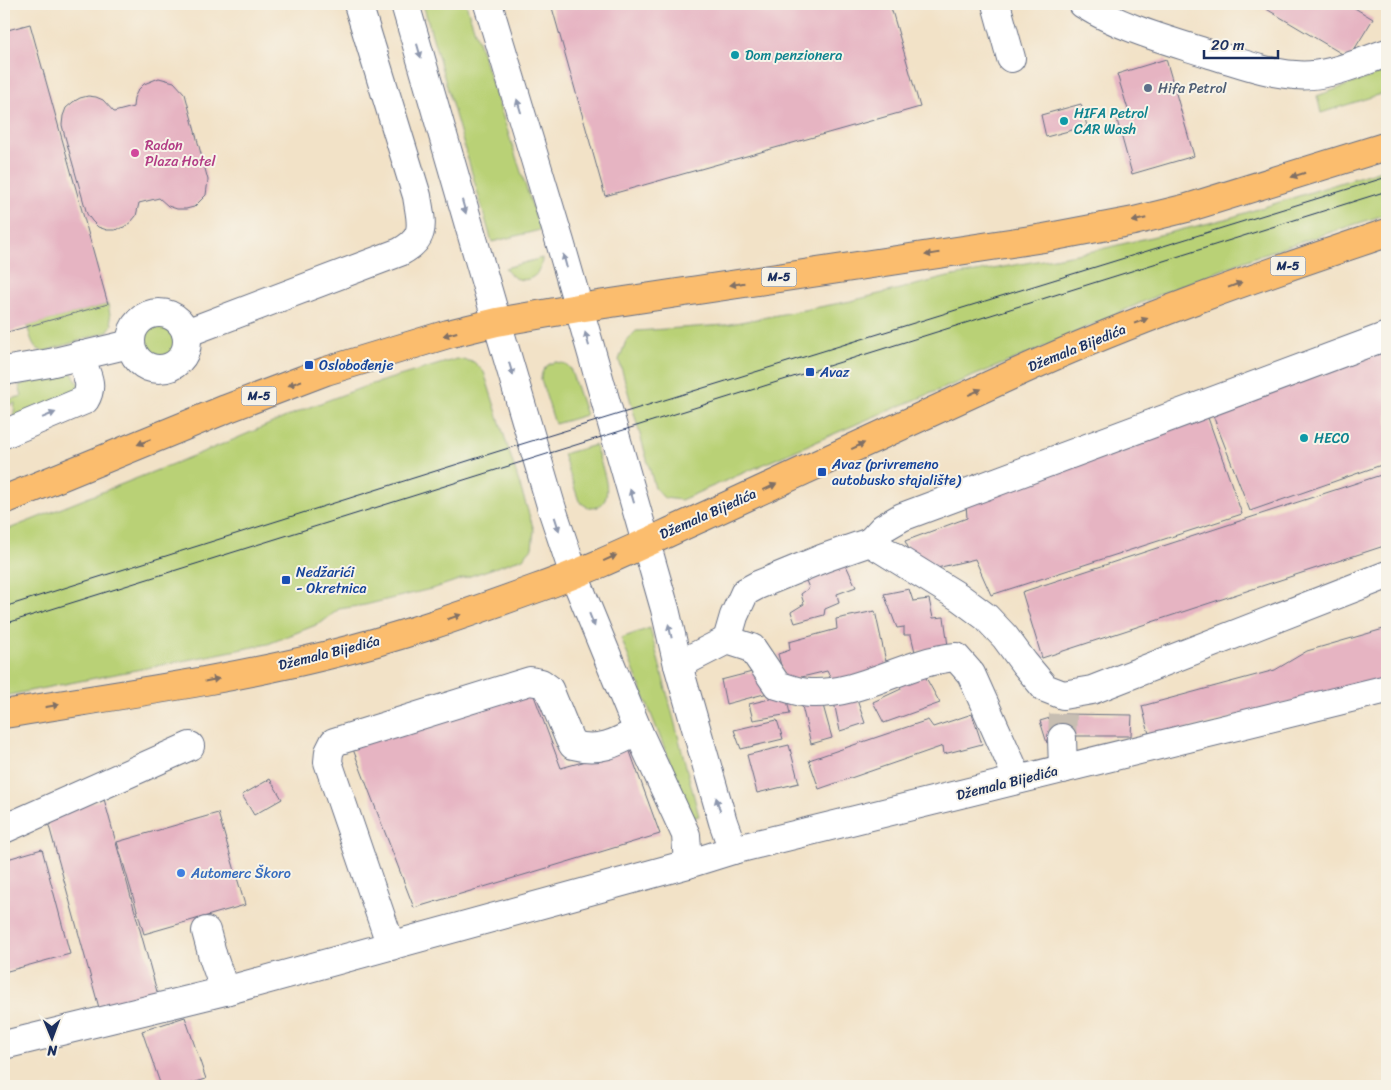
<svg xmlns="http://www.w3.org/2000/svg" width="1391" height="1090" viewBox="0 0 1391 1090" font-family="Sriracha,sans-serif">
<style>
.green{fill:#b9d176;stroke:#6a806a}
.building{fill:#e6b4c2}
.lines{fill:none;stroke-linecap:round;stroke-linejoin:round}
.minor-tunnel{stroke:#c7beb2;stroke-width:28;stroke-dasharray:28 14;stroke-linecap:butt}
.minor-casing{stroke:#666e83;stroke-width:30}
.major-casing{stroke:#666e83;stroke-width:30}
.minor{stroke:#fff;stroke-width:28}
.major{stroke:#fbbd6e;stroke-width:28}
.tram{stroke:#1b2f5e;stroke-width:1}
.oneway{fill:#8d97ae}
.oneway2{fill:#806f65}
.culture-dot{fill:#0f9aa8;stroke:#f7f3e8;stroke-width:2}
.service-dot{fill:#5c6f8a;stroke:#f7f3e8;stroke-width:2}
.hotel-dot{fill:#d1479c;stroke:#f7f3e8;stroke-width:2}
.transit-dot{fill:#1a4fb4;stroke:#f7f3e8;stroke-width:2}
.shop-dot{fill:#3f7fe0;stroke:#f7f3e8;stroke-width:2}
.labels{text-anchor:middle;dominant-baseline:central;stroke-width:4;stroke-linejoin:round;paint-order:stroke}
.shield{fill:#f7f3e8;stroke:#5d6a87;stroke-width:1}
.shield-label{font-size:12px;font-weight:bold;fill:#1b2f5e}
.culture-label{font-size:14px;fill:#0d838f;stroke:#f7f3e8;text-anchor:start}
.service-label{font-size:14px;fill:#4e5e75;stroke:#f7f3e8;text-anchor:start}
.hotel-label{font-size:14px;fill:#b23c85;stroke:#f7f3e8;text-anchor:start}
.street-label{font-size:14px;fill:#1b2f5e;stroke:#f7f3e8}
.transit-label{font-size:14px;fill:#164399;stroke:#f7f3e8;text-anchor:start}
.shop-label{font-size:14px;fill:#366cbe;stroke:#f7f3e8;text-anchor:start}
</style>
<rect width="100%" height="100%" fill="#f7f3e8"/>
<filter id="ink" filterUnits="userSpaceOnUse"><feTurbulence type="fractalNoise" baseFrequency=".02" numOctaves="2"/><feDisplacementMap in="SourceGraphic" scale="10" xChannelSelector="R" yChannelSelector="G"/><feConvolveMatrix kernelMatrix="1 2 1 2 8 2 1 2 1" color-interpolation-filters="sRGB"/></filter>
<filter id="wash" filterUnits="userSpaceOnUse"><feTurbulence type="fractalNoise" baseFrequency=".0096" numOctaves="4" result="noise"/><feDisplacementMap in="SourceGraphic" scale="20" xChannelSelector="R" yChannelSelector="G"/><feGaussianBlur stdDeviation="1.12" result="paint"/><feColorMatrix in="noise" values="0 0 0 0 0 0 0 0 0 0 0 0 0 0 0 0 0 1.4 0 .05"/><feComposite in="paint" operator="in"/></filter>
<g filter="url(#wash)">
<rect width="100%" height="100%" fill="#f2e2c7"/>
<g class="green">
<polygon points="423,4 466,4 540,230 492,242"/>
<polygon points="1387,71 1387,92 1321,113 1317,96"/>
<polygon points="1387,168 1387,214 1260,255 1165,292 1030,353 873,417 681,500 664,498 655,488 619,360 626,341 636,331 725,325 851,301 948,277 1093,251 1226,219"/>
<path d="M542,258c0,23 -25,30 -37,10z"/>
<path d="M108,304l4,21 -5,7 -61,19c-14,1 -15,-15 -19,-25z"/>
<circle cx="158" cy="341" r="19"/>
<polygon points="457,359 474,362 484,372 534,530 532,548 523,558 435,588 365,605 339,609 321,623 268,644 4,696 4,531 228,442 307,408 369,385"/>
<path d="M556,362l10,2 4,4 16,47 -31,9 -14,-44c0,-10 5,-16 15,-18z"/>
<polygon points="65,372 72,373 81,389 13,421 15,403 4,407 4,401 22,396 19,385"/>
<path d="M595,445c4,16 23,54 2,62 -6,2 -13,-1 -18,-6l-16,-47z"/>
<polygon points="650,628 699,816 692,818 621,638"/>
</g>
<g id="blocks">
<g class="building">
<polygon points="551,4 890,4 920,107 605,196"/>
<polygon points="1258,4 1348,4 1373,19 1349,58"/>
<polygon points="30,24 108,304 4,333 4,31"/>
<polygon points="1166,59 1194,156 1132,174 1117,120 1130,116 1117,74"/>
<polygon points="159,78 174,82 185,94 208,180 206,195 194,207 186,209 177,209 168,206 159,198 139,203 136,216 131,222 124,227 115,230 107,230 98,227 92,221 87,214 64,133 62,125 63,116 66,108 73,102 80,98 88,96 96,97 103,100 114,112 133,107 134,98 138,90 144,84"/>
<polygon points="1081,104 1087,126 1046,137 1041,115"/>
<polygon points="1387,351 1387,463 1250,511 1212,413"/>
<polygon points="1207,415 1242,514 991,595 975,559 920,572 905,541 967,518 966,504"/>
<polygon points="1387,473 1387,545 1042,658 1022,592"/>
<polygon points="845,563 856,587 837,594 839,603 825,609 824,615 795,623 791,612 804,604 801,594 809,588 804,576"/>
<polygon points="909,589 913,601 929,599 933,618 944,617 948,646 915,652 911,635 904,635 904,627 897,628 884,594"/>
<polygon points="875,611 887,666 833,683 827,671 785,681 778,654 790,650 789,642 837,629 836,619"/>
<polygon points="1387,628 1387,679 1150,738 1142,706 1275,670 1307,651"/>
<polygon points="760,670 768,693 726,704 721,680"/>
<polygon points="925,676 940,703 884,723 873,702 901,689 898,682"/>
<polygon points="530,685 561,768 629,749 660,834 414,908 351,744"/>
<polygon points="786,695 790,714 753,720 749,704"/>
<polygon points="856,697 865,723 840,731 834,702"/>
<polygon points="821,698 832,738 811,744 801,702"/>
<polygon points="972,714 982,744 944,754 943,746 819,789 809,760 928,720 933,727"/>
<polygon points="1063,714 1132,715 1131,736 1071,736 1047,743 1040,721"/>
<polygon points="777,720 783,739 741,749 734,730"/>
<polygon points="789,745 799,783 757,793 747,755"/>
<polygon points="270,779 282,799 254,815 242,795"/>
<polygon points="104,799 159,999 101,1015 46,815"/>
<polygon points="218,813 245,905 144,934 117,842"/>
<polygon points="42,849 70,954 4,972 4,860"/>
<polygon points="185,1017 206,1079 183,1086 161,1086 142,1031"/>
</g>
</g>
</g>
<g filter="url(#ink)">
<use href="#blocks" fill-opacity="0" stroke="#666e83" stroke-width="1"/>
<g class="lines">
<polyline class="minor-tunnel" points="1062,738 1063,714"/>
<defs>
<g id="minor">
<polyline points="405,4 497,322 552,509 574,575 638,731 686,835 688,864"/>
<polyline points="488,4 560,242 665,609 678,665 723,822 733,850"/>
<polyline points="996,4 1011,58"/>
<path d="M1083,4c38,24 84,36 127,50 28,8 56,19 85,21 32,3 62,-12 92,-22"/>
<circle cx="159" cy="341" r="28"/>
<path d="M186,333l214,-81c28,-15 21,-29 17,-56l-59,-192"/>
<polyline points="4,371 50,363 130,344"/>
<path d="M4,434l81,-34c10,-16 0,-28 -6,-45"/>
<polyline points="870,542 883,528 902,517 1387,336"/>
<polyline points="727,640 734,616 745,592 758,585 824,558 870,542 959,597 986,617 1005,637 1024,663 1045,688 1063,695 1092,690 1387,575"/>
<path d="M678,665l49,-25 25,8 25,37c11,3 22,8 34,8 51,2 95,-32 145,-36l15,17 47,105"/>
<polyline points="1062,738 1063,769"/>
<polyline points="4,829 190,746"/>
<polyline points="206,931 213,957 225,991 688,864 733,850 1387,689"/>
<path d="M391,946l-63,-184 1,-10 5,-10 196,-61 11,2 8,6 20,49 4,7c27,7 43,-2 65,-14"/>
<polyline points="4,1045 225,991"/>
</g>
<g id="major">
<polyline points="4,500 226,409 326,371 448,334 497,322 578,308 1044,238 1134,221 1187,208 1387,146"/>
<path d="M4,714c107,-18 214,-32 320,-58 71,-17 142,-42 211,-67 58,-20 114,-48 170,-73 103,-47 206,-95 309,-142 121,-55 247,-99 373,-141"/>
</g>
</defs>
<use href="#minor" class="minor-casing"/>
<use href="#major" class="major-casing"/>
<use href="#minor" class="minor"/>
<use href="#major" class="major"/>
<g class="tram">
<polyline points="4,607 496,452 1387,177"/>
<polyline points="4,624 1387,191"/>
</g>
</g>
<defs><path id="oneway-solid" d="M-6-.8H1V-3.2L6.5 0L1 3.2V.8H-6Z" transform="scale(1.25)"/></defs>
<g class="oneway">
<use href="#oneway-solid" transform="translate(419 51) rotate(74)"/>
<use href="#oneway-solid" transform="translate(519 106) rotate(-107)"/>
<use href="#oneway-solid" transform="translate(464 207) rotate(74)"/>
<use href="#oneway-solid" transform="translate(565 261) rotate(-105)"/>
<use href="#oneway-solid" transform="translate(587 339) rotate(-106)"/>
<use href="#oneway-solid" transform="translate(511 369) rotate(73)"/>
<use href="#oneway-solid" transform="translate(49 415) rotate(-22)"/>
<use href="#oneway-solid" transform="translate(632 496) rotate(-106)"/>
<use href="#oneway-solid" transform="translate(557 524) rotate(72)"/>
<use href="#oneway-solid" transform="translate(592 620) rotate(68)"/>
<use href="#oneway-solid" transform="translate(670 631) rotate(-103)"/>
<use href="#oneway-solid" transform="translate(718 804) rotate(-106)"/>
</g>
<g class="oneway2">
<use href="#oneway-solid" transform="translate(1298 175) rotate(162)"/>
<use href="#oneway-solid" transform="translate(1139 220) rotate(167)"/>
<use href="#oneway-solid" transform="translate(932 254) rotate(171)"/>
<use href="#oneway-solid" transform="translate(737 284) rotate(171)"/>
<use href="#oneway-solid" transform="translate(1235 285) rotate(-21)"/>
<use href="#oneway-solid" transform="translate(1141 321) rotate(-21)"/>
<use href="#oneway-solid" transform="translate(450 334) rotate(165)"/>
<use href="#oneway-solid" transform="translate(295 383) rotate(159)"/>
<use href="#oneway-solid" transform="translate(975 392) rotate(-25)"/>
<use href="#oneway-solid" transform="translate(144 442) rotate(158)"/>
<use href="#oneway-solid" transform="translate(858 446) rotate(-25)"/>
<use href="#oneway-solid" transform="translate(770 487) rotate(-25)"/>
<use href="#oneway-solid" transform="translate(610 558) rotate(-24)"/>
<use href="#oneway-solid" transform="translate(454 617) rotate(-19)"/>
<use href="#oneway-solid" transform="translate(212 680) rotate(-11)"/>
<use href="#oneway-solid" transform="translate(52 706) rotate(-10)"/>
</g>
</g>
<g class="culture-dot">
<circle cx="735" cy="55" r="5"/>
<circle cx="1064" cy="121" r="5"/>
<circle cx="1304" cy="438" r="5"/>
</g>
<circle class="service-dot" cx="1148" cy="88" r="5"/>
<circle class="hotel-dot" cx="135" cy="153" r="5"/>
<g class="transit-dot">
<rect x="304" y="360" width="10" height="10" rx="2.5"/>
<rect x="805" y="367" width="10" height="10" rx="2.5"/>
<rect x="817" y="467" width="10" height="10" rx="2.5"/>
<rect x="281" y="575" width="10" height="10" rx="2.5"/>
</g>
<circle class="shop-dot" cx="181" cy="873" r="5"/>
<g class="labels">
<g class="shield">
<rect x="1270.5" y="256.5" width="35" height="19" rx="4"/>
<rect x="761.5" y="267.5" width="35" height="19" rx="4"/>
<rect x="241.5" y="386.5" width="35" height="19" rx="4"/>
</g>
<g class="shield-label">
<text x="1288" y="266">M-5</text>
<text x="779" y="277">M-5</text>
<text x="259" y="396">M-5</text>
</g>
<g class="culture-label">
<text x="745" y="55">Dom penzionera</text>
<text x="1074" y="113">HIFA Petrol<tspan x="1074" dy="16">CAR Wash</tspan></text>
<text x="1314" y="438">HECO</text>
</g>
<g class="service-label">
<text x="1158" y="88">Hifa Petrol</text>
</g>
<g class="hotel-label">
<text x="145" y="145">Radon<tspan x="145" dy="16">Plaza Hotel</tspan></text>
</g>
<g class="street-label">
<text transform="translate(1077 348) rotate(-22)">Džemala Bijedića</text>
<text transform="translate(708 514) rotate(-24)">Džemala Bijedića</text>
<text transform="translate(329 653) rotate(-14)">Džemala Bijedića</text>
<text transform="translate(1007 783) rotate(-14)">Džemala Bijedića</text>
</g>
<g class="transit-label">
<text x="319" y="365">Oslobođenje</text>
<text x="820" y="372">Avaz</text>
<text x="832" y="464">Avaz (privremeno<tspan x="832" dy="16">autobusko stajalište)</tspan></text>
<text x="296" y="572">Nedžarići<tspan x="296" dy="16">- Okretnica</tspan></text>
</g>
<g class="shop-label">
<text x="191" y="873">Automerc Škoro</text>
</g>
</g>
<rect width="1391" height="1090" fill="none" stroke="#f7f3e8" stroke-width="20"/>
<g transform="translate(52 1038) rotate(179)" stroke="#f7f3e8" stroke-width="4" paint-order="stroke">
<path d="M0-4L9 19L0 12L-9 19Z" fill="#1b2f5e"/>
<text y="-8" font-size="14" font-weight="bold" text-anchor="middle" fill="#1b2f5e">N</text>
</g>
<path d="M1204 50v8h74v-8" fill="none" stroke="#1b2f5e" stroke-width="2.5"/>
<text x="1211" y="50" font-size="15" fill="#1b2f5e" stroke="#f7f3e8" stroke-width="4" paint-order="stroke">20 m</text>
</svg>
